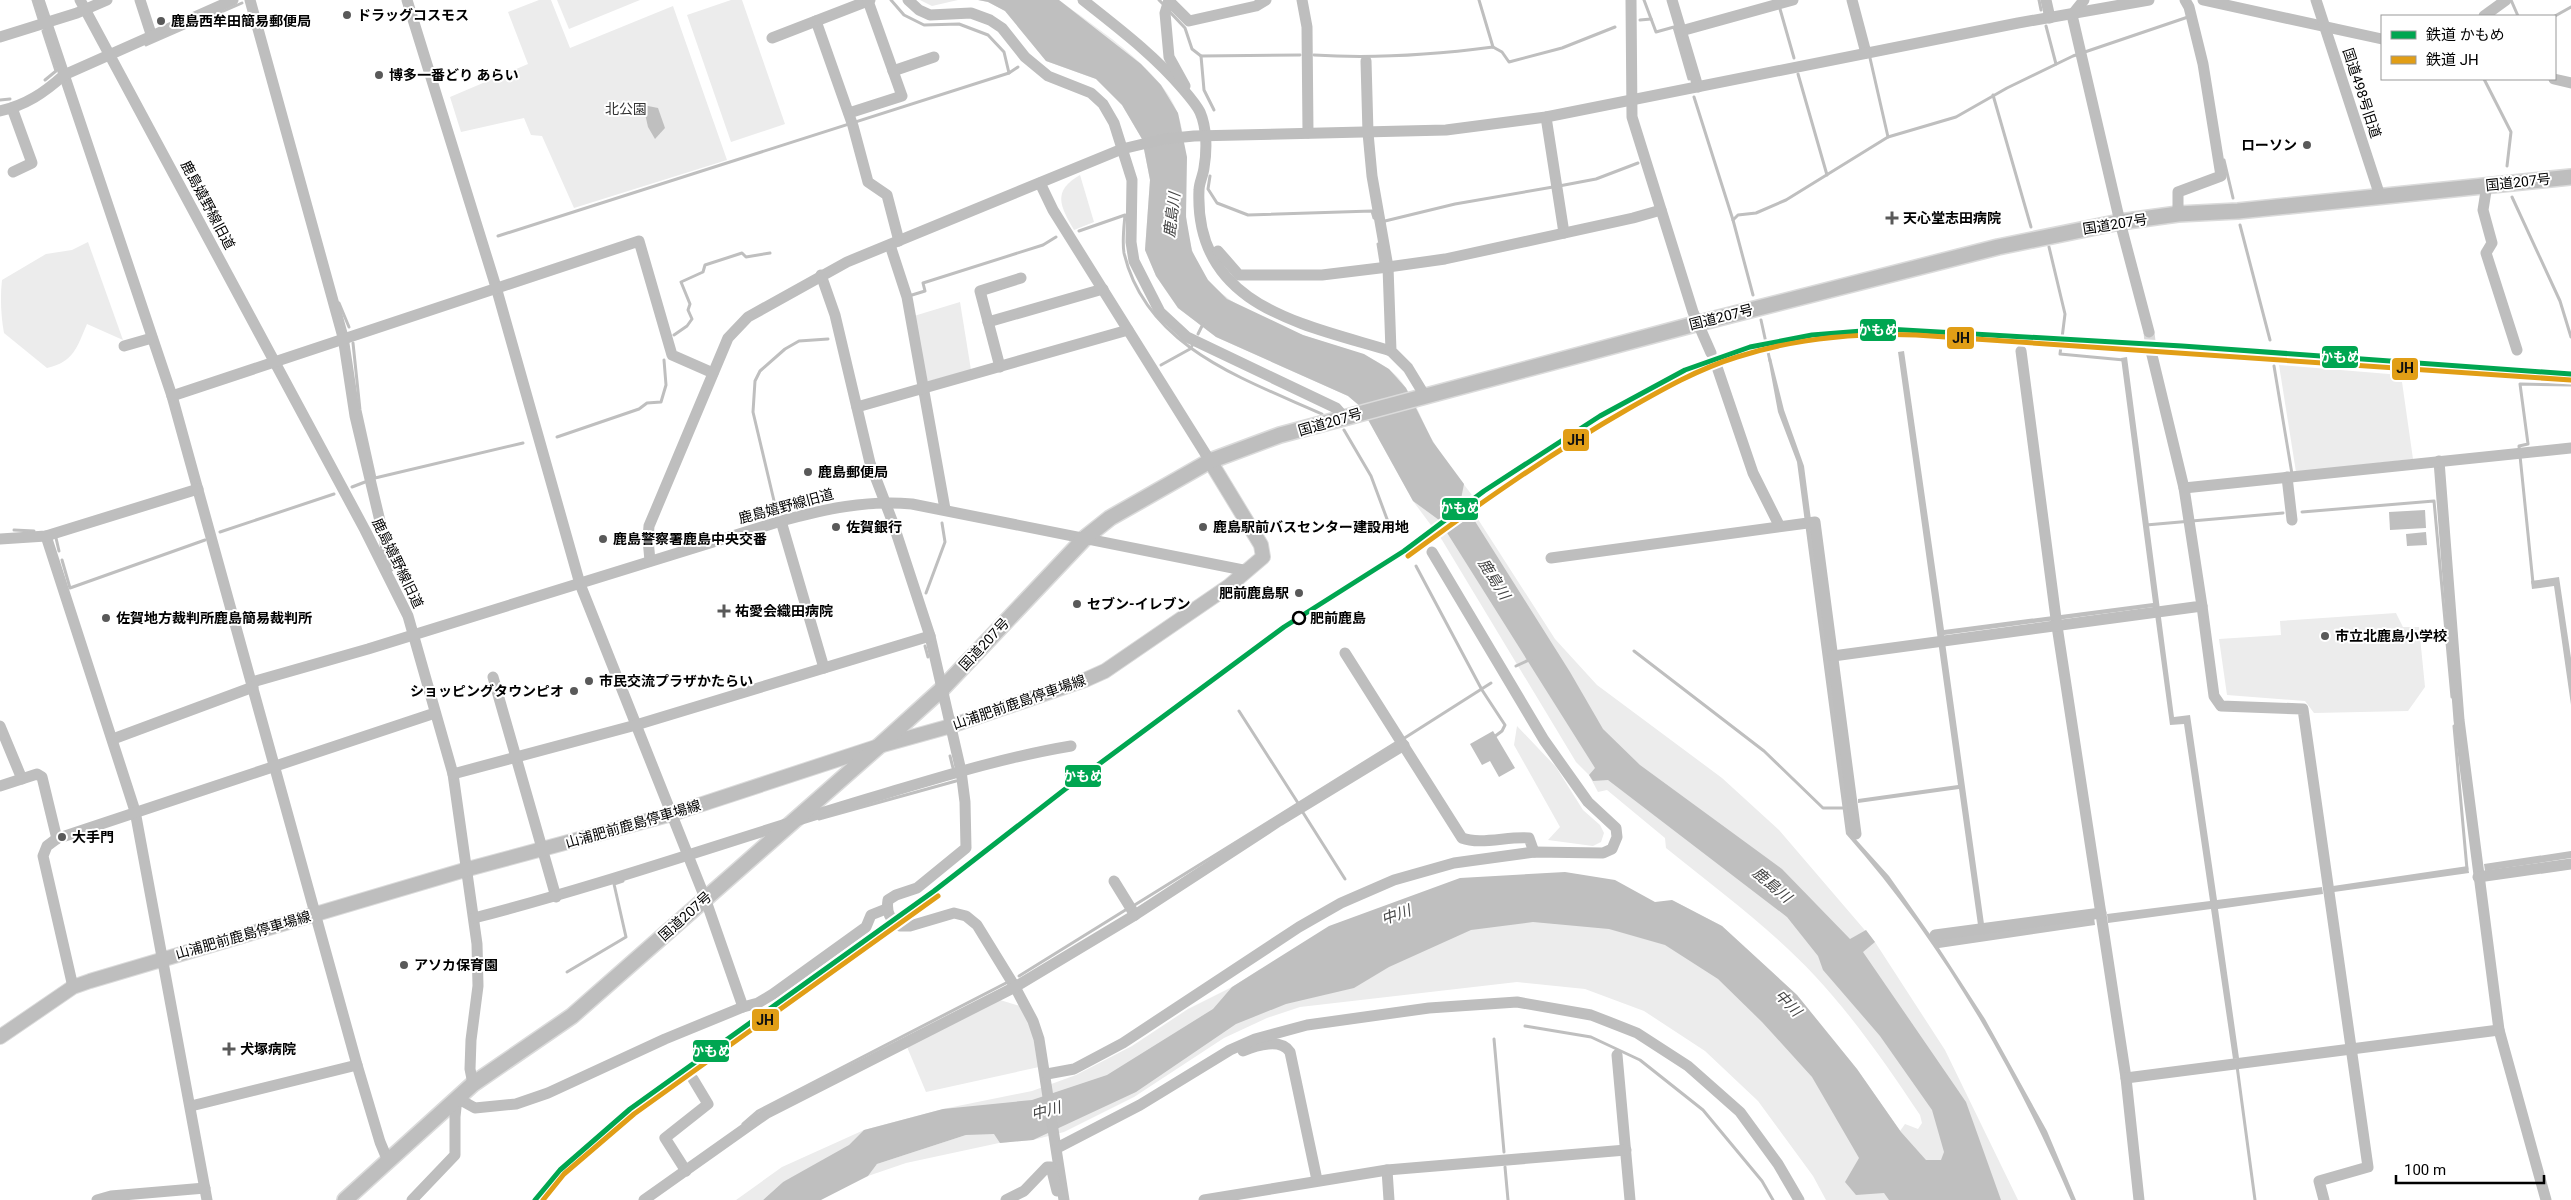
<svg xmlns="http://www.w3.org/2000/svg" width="2571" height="1200" viewBox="0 0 2571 1200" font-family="Roboto,'Noto Sans JP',sans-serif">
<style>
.green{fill:#ececec}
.water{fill:#bfbfbf}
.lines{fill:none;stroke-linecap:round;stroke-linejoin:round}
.stream{stroke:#bfbfbf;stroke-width:3}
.minor-tunnel{stroke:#d9d9d9;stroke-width:11;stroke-dasharray:11 5.5;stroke-linecap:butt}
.major-casing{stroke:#dbdbdb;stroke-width:16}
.highway-casing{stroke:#dbdbdb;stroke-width:18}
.minor{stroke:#bebebe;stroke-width:11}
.major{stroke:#bebebe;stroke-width:14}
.highway{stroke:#bebebe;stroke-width:15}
.rail-1-casing{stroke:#fff;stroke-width:9}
.rail-2-casing{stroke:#fff;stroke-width:9}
.rail-1{stroke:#00a651;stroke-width:5}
.rail-2{stroke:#e19e16;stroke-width:5}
.poi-dot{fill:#595959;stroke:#fff;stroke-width:2}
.stop-dot{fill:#fff;stroke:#000;stroke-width:2.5}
.labels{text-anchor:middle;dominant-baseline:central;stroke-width:4;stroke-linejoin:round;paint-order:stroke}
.poi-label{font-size:14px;font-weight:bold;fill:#000;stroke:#fff;text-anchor:start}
.street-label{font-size:14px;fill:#000;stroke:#fff}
.park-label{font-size:14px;fill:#333;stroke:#fff}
.stop-label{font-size:14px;font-weight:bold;fill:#000;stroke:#fff;text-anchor:start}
.water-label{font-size:15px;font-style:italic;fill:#444;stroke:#fff}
.line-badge{stroke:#fff;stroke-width:2}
.badge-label{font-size:14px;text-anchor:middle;font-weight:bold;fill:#fff}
.pale-badge-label{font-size:14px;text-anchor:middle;font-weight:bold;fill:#111}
</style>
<rect width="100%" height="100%" fill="#fff"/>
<g class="green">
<polygon points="539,0 551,0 570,48 673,6 727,160 574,208 542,136 531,135 524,118 461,132 450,97 528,64 508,12"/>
<polygon points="557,0 640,0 569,29"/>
<polygon points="731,0 742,0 785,124 731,142 687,15"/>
<polygon points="920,0 958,0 932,6"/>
<path d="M978,0h38l125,104 23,167 179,102 259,388 187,144 159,211 29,84h-42l-263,-300 50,26 75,69 60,74 43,62 5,-7 13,5 4,-6 -2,-8c-32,-48 -65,-96 -105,-139 -45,-48 -98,-87 -149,-128l-1,-10 -58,-48 -9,2 -9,-17 -13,-13 -134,-222 -29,-39 -52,-94 -13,-11 -132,-59 -38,-29 -22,-32 -11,-26 5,-70 -8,-41 -20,-34 -26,-26 -50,-18 -41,-50 -17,-9z"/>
<path d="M1059,0c36,27 105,71 119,114 18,54 -8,121 31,167 21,25 64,43 94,54 29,11 59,15 84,33 24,16 32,49 46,73 12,21 30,41 44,61l-3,11 81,126 42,46 125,93 57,52 96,112 70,108 73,150h-23l-138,-234 -262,-235 -187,-318 -217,-126 -11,-104z"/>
<path d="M1080,175l14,47 -20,8c-14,-24 -22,-39 6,-55z"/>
<path d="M88,242l35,98 -36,-16c-10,23 -13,38 -40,44l-43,-35c-3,-17 -4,-36 -2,-53l44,-26 26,-4z"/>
<polygon points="960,302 971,370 926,382 914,316"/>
<polygon points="2279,365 2401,375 2413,459 2296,472"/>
<polygon points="2396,613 2403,627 2419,627 2425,687 2408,711 2314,713 2305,701 2227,695 2219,639 2281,635 2280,621"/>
<polygon points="1517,726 1556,767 1583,810 1600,825 1604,833 1601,842 1593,846 1548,840 1560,827 1514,745"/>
<polygon points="1494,901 1729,957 1909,1200 1826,1200 1813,1176 1758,1101 1705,1051 1644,1011 1585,989 1517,982 1300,1007 1267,1018 1224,1038 1134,1097 1064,1132 1033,1140 999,1143 906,1163 868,1176 877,1164 966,1135 1014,1125 1233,1016"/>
<polygon points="1262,968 1220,1011 1118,1081 783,1182 763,1200 736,1200 782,1167 864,1130 943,1109 1032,1091 1076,1075 1132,1046 1188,1009 1232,987"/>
<polygon points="1000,1000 1020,1006 1033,1031 1039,1067 926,1092 907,1047"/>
</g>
<g class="water">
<polygon points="978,0 1059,0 1141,64 1161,85 1178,113 1187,157 1186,217 1192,251 1208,280 1227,299 1303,335 1364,354 1389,369 1406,388 1433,442 1464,484 1461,499 1570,672 1603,729 1640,765 1782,869 1850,939 1866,930 1875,942 1863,952 1966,1102 2001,1200 1889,1200 1884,1193 1856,1195 1845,1182 1859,1158 1812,1077 1762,1022 1718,979 1665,945 1609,929 1533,922 1471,930 1389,967 1354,988 1286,1004 1236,1024 1136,1092 1033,1140 1000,1143 994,1134 966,1135 877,1164 868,1176 821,1200 763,1200 783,1182 849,1145 864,1130 943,1109 1032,1100 1107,1075 1213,1009 1232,987 1329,926 1460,878 1565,872 1615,880 1655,902 1672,900 1722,926 1797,995 1857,1069 1901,1132 1926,1160 1941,1160 1944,1152 1932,1110 1880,1036 1823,970 1818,956 1787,917 1608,780 1593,781 1589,775 1595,768 1439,520 1413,501 1361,407 1348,396 1216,337 1178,308 1156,276 1145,250 1150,180 1142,139 1122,105 1096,79 1046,61 1005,11 988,2"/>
<polygon points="643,105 658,108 665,128 655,139 648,127"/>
<polygon points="1904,351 1944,630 2153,603 2121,358 2127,357 2174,717 2190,715 2217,900 2322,887 2323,894 2218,909 2239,1058 2233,1059 2211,909 2108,923 2107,914 2210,901 2184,724 2170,725 2154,607 1944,635 1984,924 1978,925 1959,789 1858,803 1858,799 1958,785 1898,352"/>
<path d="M1768,358h3l13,52 20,56 48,369 37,41 45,64 160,-23 1,8 -156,23 46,71 62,112 29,69h-5c-56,-131 -130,-259 -225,-366l-49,-372 -19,-50z"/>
<polygon points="2425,510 2426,528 2390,530 2389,512"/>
<polygon points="2426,532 2427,545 2407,546 2406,534"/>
<polygon points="2559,577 2571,658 2571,705 2554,586 2532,589 2531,581"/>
<polygon points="1493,731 1515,768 1499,777 1490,761 1482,765 1470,744"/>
<polygon points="2571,851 2571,858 2485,871 2484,864"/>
<polygon points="2468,866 2469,873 2334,892 2333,886"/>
</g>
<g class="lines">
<g class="stream">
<polyline points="33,0 39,19"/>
<polyline points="891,0 904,15 924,25 959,24 988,35 1004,52 1009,73"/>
<polyline points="1159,0 1164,5"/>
<polyline points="1479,0 1493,47"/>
<polyline points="1644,0 1656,32 1674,27 1689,79"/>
<polyline points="2039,0 2041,10"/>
<polyline points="2511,0 2518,16"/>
<polyline points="1780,9 1794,58"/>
<polyline points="1168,10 1185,28 1192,49 1201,56 1300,55"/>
<polyline points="2555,16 2571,7"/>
<polyline points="1640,20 1651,19"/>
<polyline points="2046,26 2056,64"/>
<polyline points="43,31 56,71 45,80"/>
<polyline points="146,45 242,3"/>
<path d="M1314,55c61,4 118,0 179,-8l9,5 7,10 53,-14 53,-21"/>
<polyline points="1201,56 1204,90 1214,110"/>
<polyline points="1870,58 1888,137"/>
<polyline points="1798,74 1827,175"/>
<polyline points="2484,79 2511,132 2507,166"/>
<polyline points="1993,95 2031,227"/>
<polyline points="1694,97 1733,220 1753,295"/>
<polyline points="0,100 10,99"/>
<polyline points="2224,160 2233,198"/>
<polyline points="1210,176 1208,189 1217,203 1248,215 1372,211 1374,218"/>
<polyline points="1559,186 1596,179 1638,163"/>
<polyline points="2512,197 2560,301 2571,337"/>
<polyline points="1733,220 1738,215 1756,213 1786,200 1888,137 1956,117 2007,88 2073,56 2188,17"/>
<polyline points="1385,221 1455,204 1553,187"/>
<polyline points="2240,225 2270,340"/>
<path d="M1079,231l46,-16c-1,12 -3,26 -1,38 22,94 120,126 198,161"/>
<polyline points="498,236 1009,73 1018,67"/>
<polyline points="1378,244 1381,263"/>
<polyline points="2049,247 2065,314 2060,354 2124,360"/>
<polyline points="912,295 925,291 923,283 1043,245 1056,237"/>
<polyline points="339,303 349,327"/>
<polyline points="1761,320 1770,361"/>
<polyline points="1198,334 1203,324"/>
<polyline points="674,335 687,326 692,319 688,310 690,304 681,282 703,272 705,265 742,253 746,257 770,253"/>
<polyline points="353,343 360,410 375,478 523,443"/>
<polyline points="1161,365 1190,349 1192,346"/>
<polyline points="2274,366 2292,474"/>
<polyline points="1344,430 1371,476 1387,519 1393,529"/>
<polyline points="557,437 639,409 647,403 661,402 666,385 664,360"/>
<polyline points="352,487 365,482"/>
<polyline points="775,505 753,412 755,381 760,371 785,349 799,341 828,339"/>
<polyline points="2302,512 2434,501 2452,697"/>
<polyline points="2146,525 2283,513"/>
<polyline points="14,530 34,531"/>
<polyline points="220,532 334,494"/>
<polyline points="56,538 59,551"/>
<polyline points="62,560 70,588 205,540"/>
<polyline points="1416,566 1482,690 1505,725 1502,731 1494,737"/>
<polyline points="2533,583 2519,446 2528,444 2520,384 2571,385"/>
<polyline points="926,593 945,542 942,523"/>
<polyline points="925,646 928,657"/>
<polyline points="1634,651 1764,751 1823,808 1844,808"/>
<polyline points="1516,666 1531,659"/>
<polyline points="1239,711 1298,803"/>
<polyline points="2454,726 2467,869"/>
<polyline points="1403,739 1491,683"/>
<polyline points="950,756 953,768"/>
<polyline points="1302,811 1345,879"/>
<polyline points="819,819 956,781"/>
<polyline points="1133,906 1397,742"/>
<polyline points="567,972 626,937 614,884 623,881"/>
<polyline points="1019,976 1127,909"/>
<polyline points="1525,1026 1591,1037 1640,1060 1703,1110 1762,1181 1773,1200"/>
<polyline points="1494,1039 1504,1152"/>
<polyline points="2237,1066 2255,1200"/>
<polyline points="743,1124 758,1111 1006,983"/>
<polyline points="1505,1167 1508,1200"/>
</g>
<polyline class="minor-tunnel" points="2149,332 2151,351"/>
<defs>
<polyline id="major" points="0,1037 73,987 90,981 468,869 672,814 879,746 951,726 1085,680 1105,671 1229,586 1263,557 1261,545 1210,461"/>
<polyline id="highway" points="345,1200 473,1084 572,1016 879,746 942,689 1086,537 1110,518 1210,461 1280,435 1699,323 1998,247 2120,222 2178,214 2238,211 2571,177"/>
</defs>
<use href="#major" class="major-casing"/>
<use href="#highway" class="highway-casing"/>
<g class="minor">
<polyline points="39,0 172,396 357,1065 380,1142 388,1161"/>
<polyline points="80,0 365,530 408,616 453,774 477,944 478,986 471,1040 470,1069 473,1084"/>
<polyline points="140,0 152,37"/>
<polyline points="250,0 343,337 355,416 384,538 389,567"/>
<polyline points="407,0 496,287 580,584 705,898 743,1007 665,1039 548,1093 516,1104 475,1108 457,1098 455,1117 455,1155 412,1200"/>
<polyline points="908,0 919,10 930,15 971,13 990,20 1002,28 1025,57 1048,76 1091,93 1103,104 1114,123 1132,180 1131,242 1134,261 1160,312 1187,337 1336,408 1344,417"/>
<path d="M1083,0c35,28 70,54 99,88 6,7 14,16 18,24 7,16 7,39 4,56 -1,8 -5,15 -5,22 -5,117 104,134 192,161"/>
<polyline points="1169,0 1165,13 1169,57 1185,86"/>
<polyline points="1302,0 1307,27 1308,133"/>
<polyline points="1631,0 1632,117 1693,312 1711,353"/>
<polyline points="1672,0 1698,87"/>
<polyline points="1852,0 1866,53"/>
<polyline points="2046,0 2050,18"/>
<polyline points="2084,0 2072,15 2120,222 2149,332"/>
<polyline points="2203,0 2382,39"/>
<polyline points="2316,0 2380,196"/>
<polyline points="1169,1 1189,21 1256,6 1266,0"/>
<polyline points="2484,16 2506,0"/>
<polyline points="816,21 853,126 868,182 887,195 899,241"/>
<polyline points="1681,31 1793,0"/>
<polyline points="0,37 77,13 107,0"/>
<polyline points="772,38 870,0"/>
<polyline points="1366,61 1368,133 1372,176 1388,267 1391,351 1408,368 1425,396"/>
<polyline points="893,71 934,57"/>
<polyline points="2554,79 2571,83"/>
<polyline points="12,108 32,163 13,172"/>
<path d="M0,111c26,-6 44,-18 64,-36l169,-75"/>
<polyline points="849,113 902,96 868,1"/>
<polyline points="1546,117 1564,233"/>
<polyline points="1040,183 1053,210 1210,461"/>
<polyline points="2487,185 2483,210 2492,243 2486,253 2517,350"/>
<polyline points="2178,214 2178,192 2221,176 2203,64 2189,7 2185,0"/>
<polyline points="890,245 907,297 945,509"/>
<polyline points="1218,251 1239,275 1322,275 1388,267 1445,259 1633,218 1661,210"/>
<path d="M821,275l14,40 35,148 23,60 37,113 31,135 4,31 1,46 -49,40 -21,7 -8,5c-2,13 2,19 12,26h10l44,-13 12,3 11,9 38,62 18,34 6,18 25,161"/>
<polyline points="988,322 1103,289"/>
<polyline points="124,346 152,338"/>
<polyline points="2021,351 2057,626 2126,1078 2139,1200"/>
<polyline points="1000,367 980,291 1021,278"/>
<polyline points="1717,367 1753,473 1779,525"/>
<polyline points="172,396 639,241 672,355 713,373"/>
<polyline points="857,407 1128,330"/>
<polyline points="2439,461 2459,720 2499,1030 2546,1200"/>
<polyline points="2287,477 2292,520"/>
<polyline points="2184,488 2571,448"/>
<polyline points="781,521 824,668"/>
<polyline points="46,536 135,811 207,1200"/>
<polyline points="0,539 46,536 198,489"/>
<polyline points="1551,558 1815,522 1856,834"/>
<polyline points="650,561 648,539 649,526 728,338 748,317 847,262 1122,149 1164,139 1194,136 1446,130 1546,117 2018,23 2149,0"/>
<polyline points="2202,606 2214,696 2221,706 2303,709 2368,1167 2319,1181 2324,1200"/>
<path d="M1345,653l117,185c18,7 47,-2 67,0l5,14"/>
<polyline points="1833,656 2202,606 2184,488 2151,351"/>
<polyline points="493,677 556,897"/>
<path d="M252,682l116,-33 413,-128c44,-12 85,-21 131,-17l336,67"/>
<polyline points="0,726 22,779"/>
<polyline points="113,739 253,687"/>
<polyline points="453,774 636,725 930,636"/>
<polyline points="0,786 37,774 42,777 57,839"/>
<polyline points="65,836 435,713"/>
<polyline points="59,837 47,846 43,856 73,987"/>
<polyline points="2478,877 2571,864"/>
<polyline points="1114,881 1135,915"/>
<path d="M474,918c136,-35 268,-82 403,-122 64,-19 128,-39 194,-50"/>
<polyline points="1935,935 2101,913"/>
<polyline points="743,1007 758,1003 773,994 866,927 871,915 886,909"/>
<path d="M1243,1051c14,-6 38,-13 47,1l27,128"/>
<polyline points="1617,1055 1630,1200"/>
<polyline points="1047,1074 1074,1069 1123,1043 1299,927 1341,903 1394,880 1454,863 1534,852 1603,853 1612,849 1617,837 1616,828 1588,802 1544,740 1432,552"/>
<polyline points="2126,1078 2499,1030"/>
<polyline points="191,1106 357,1065"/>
<polyline points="1057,1148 1140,1105 1230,1050 1255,1039 1307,1025 1429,1008 1517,1002 1591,1015 1637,1033 1688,1066 1740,1112 1778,1164 1799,1200"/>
<polyline points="1387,1170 1389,1200"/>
<polyline points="686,1171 665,1138 708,1104 693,1079"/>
<polyline points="97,1200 111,1196 205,1188"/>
<polyline points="644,1200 767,1113 1015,987 1135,915 1279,821 1404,745"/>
<polyline points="1006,1200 1024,1191 1047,1167 1051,1167 1057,1191"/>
<polyline points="1204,1200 1387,1170 1626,1150"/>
</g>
<use href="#major" class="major"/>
<use href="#highway" class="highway"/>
<defs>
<polyline id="rail-1" points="535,1200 560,1170 630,1109 934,891 1064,790 1284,627 1404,551 1484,491 1600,416 1685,370 1750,347 1812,335 1887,329 2182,346 2571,374"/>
<g id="rail-2">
<path d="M1408,556c71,-52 143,-103 220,-147 35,-20 70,-40 109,-52 56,-18 120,-24 179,-22l655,45"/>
<polyline points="543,1200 564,1174 634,1114 938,896"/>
</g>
</defs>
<use href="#rail-1" class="rail-1-casing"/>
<use href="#rail-2" class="rail-2-casing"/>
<use href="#rail-1" class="rail-1"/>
<use href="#rail-2" class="rail-2"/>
</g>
<g class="poi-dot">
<circle cx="347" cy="15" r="5"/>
<circle cx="161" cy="21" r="5"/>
<circle cx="379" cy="75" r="5"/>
<circle cx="2307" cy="145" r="5"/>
<path d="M1889.5 210.5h5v5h5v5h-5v5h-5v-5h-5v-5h5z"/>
<circle cx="808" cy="472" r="5"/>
<circle cx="836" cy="527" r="5"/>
<circle cx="1203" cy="527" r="5"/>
<circle cx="603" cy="539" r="5"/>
<circle cx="1299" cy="593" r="5"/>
<circle cx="1077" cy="604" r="5"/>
<path d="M721.5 603.5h5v5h5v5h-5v5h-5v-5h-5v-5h5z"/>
<circle cx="106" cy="618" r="5"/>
<circle cx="2325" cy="636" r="5"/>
<circle cx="589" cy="681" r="5"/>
<circle cx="574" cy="691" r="5"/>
<circle cx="62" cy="837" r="5"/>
<circle cx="404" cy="965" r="5"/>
<path d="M226.5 1041.5h5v5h5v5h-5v5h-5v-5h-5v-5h5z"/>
</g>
<circle class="stop-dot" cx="1299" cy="618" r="6"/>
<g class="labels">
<g class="poi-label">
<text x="357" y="15">ドラッグコスモス</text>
<text x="171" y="21">鹿島西牟田簡易郵便局</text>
<text x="389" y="75">博多一番どり あらい</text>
<text x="2297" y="145" text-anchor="end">ローソン</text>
<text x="1903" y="218">天心堂志田病院</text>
<text x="818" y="472">鹿島郵便局</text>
<text x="846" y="527">佐賀銀行</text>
<text x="1213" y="527">鹿島駅前バスセンター建設用地</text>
<text x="613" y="539">鹿島警察署鹿島中央交番</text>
<text x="1289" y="593" text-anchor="end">肥前鹿島駅</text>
<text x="1087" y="604">セブン-イレブン</text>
<text x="735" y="611">祐愛会織田病院</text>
<text x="116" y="618">佐賀地方裁判所鹿島簡易裁判所</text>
<text x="2335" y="636">市立北鹿島小学校</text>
<text x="599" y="681">市民交流プラザかたらい</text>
<text x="564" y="691" text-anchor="end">ショッピングタウンピオ</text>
<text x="72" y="837">大手門</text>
<text x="414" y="965">アソカ保育園</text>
<text x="240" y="1049">犬塚病院</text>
</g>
<g class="street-label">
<text transform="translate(2362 93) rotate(72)">国道498号旧道</text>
<text transform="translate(2518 182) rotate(-6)">国道207号</text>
<text transform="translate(208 205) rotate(62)">鹿島嬉野線旧道</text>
<text transform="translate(2115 224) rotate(-9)">国道207号</text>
<text transform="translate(1721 317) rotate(-14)">国道207号</text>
<text transform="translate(1330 422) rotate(-16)">国道207号</text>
<text transform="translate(786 506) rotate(-15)">鹿島嬉野線旧道</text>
<text transform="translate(398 563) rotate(64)">鹿島嬉野線旧道</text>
<text transform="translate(984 644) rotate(-47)">国道207号</text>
<text transform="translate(1019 702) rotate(-19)">山浦肥前鹿島停車場線</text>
<text transform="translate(633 824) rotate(-16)">山浦肥前鹿島停車場線</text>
<text transform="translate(685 916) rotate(-42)">国道207号</text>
<text transform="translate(243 935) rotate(-16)">山浦肥前鹿島停車場線</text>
</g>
<g class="park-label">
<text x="626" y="109">北公園</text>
</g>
<g class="stop-label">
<text x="1310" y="618">肥前鹿島</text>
</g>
<g class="water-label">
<text transform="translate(1172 215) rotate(-83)">鹿島川</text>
<text transform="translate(1494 579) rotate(58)">鹿島川</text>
<text transform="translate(1772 885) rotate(40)">鹿島川</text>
<text transform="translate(1396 915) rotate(-20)">中川</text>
<text transform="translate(1788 1003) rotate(46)">中川</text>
<text transform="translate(1046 1111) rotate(-15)">中川</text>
</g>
</g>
<g class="line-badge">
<rect x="1859" y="318" width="38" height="24" rx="5" fill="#00a651"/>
<rect x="1946" y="326" width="29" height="24" rx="5" fill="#e19e16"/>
<rect x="2321" y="345" width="38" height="24" rx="5" fill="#00a651"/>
<rect x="2391" y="357" width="28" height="24" rx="5" fill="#e19e16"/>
<rect x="1562" y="428" width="28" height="24" rx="5" fill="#e19e16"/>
<rect x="1441" y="497" width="38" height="24" rx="5" fill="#00a651"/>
<rect x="1064" y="764" width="38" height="24" rx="5" fill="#00a651"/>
<rect x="751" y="1008" width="29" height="24" rx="5" fill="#e19e16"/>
<rect x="692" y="1039" width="38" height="24" rx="5" fill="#00a651"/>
</g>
<g class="badge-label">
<text x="1878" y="335">かもめ</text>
<text x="2340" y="362">かもめ</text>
<text x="1460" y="513">かもめ</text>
<text x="1083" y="781">かもめ</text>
<text x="711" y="1056">かもめ</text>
</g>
<g class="pale-badge-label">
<text x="1961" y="343">JH</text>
<text x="2405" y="373">JH</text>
<text x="1576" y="445">JH</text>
<text x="765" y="1025">JH</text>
</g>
<rect x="2381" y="15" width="175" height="65" fill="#ffffff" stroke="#999999"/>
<rect x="2391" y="31" width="25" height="8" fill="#00a651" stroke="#999999"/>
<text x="2426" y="40" font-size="15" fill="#000000">鉄道 かもめ</text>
<rect x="2391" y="56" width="25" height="8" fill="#e19e16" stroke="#999999"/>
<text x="2426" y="65" font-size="15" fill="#000000">鉄道 JH</text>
<path d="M2396 1175v8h148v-8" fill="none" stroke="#000000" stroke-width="2.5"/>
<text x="2404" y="1175" font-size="15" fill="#000000" stroke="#ffffff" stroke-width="4" paint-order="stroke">100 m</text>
</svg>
